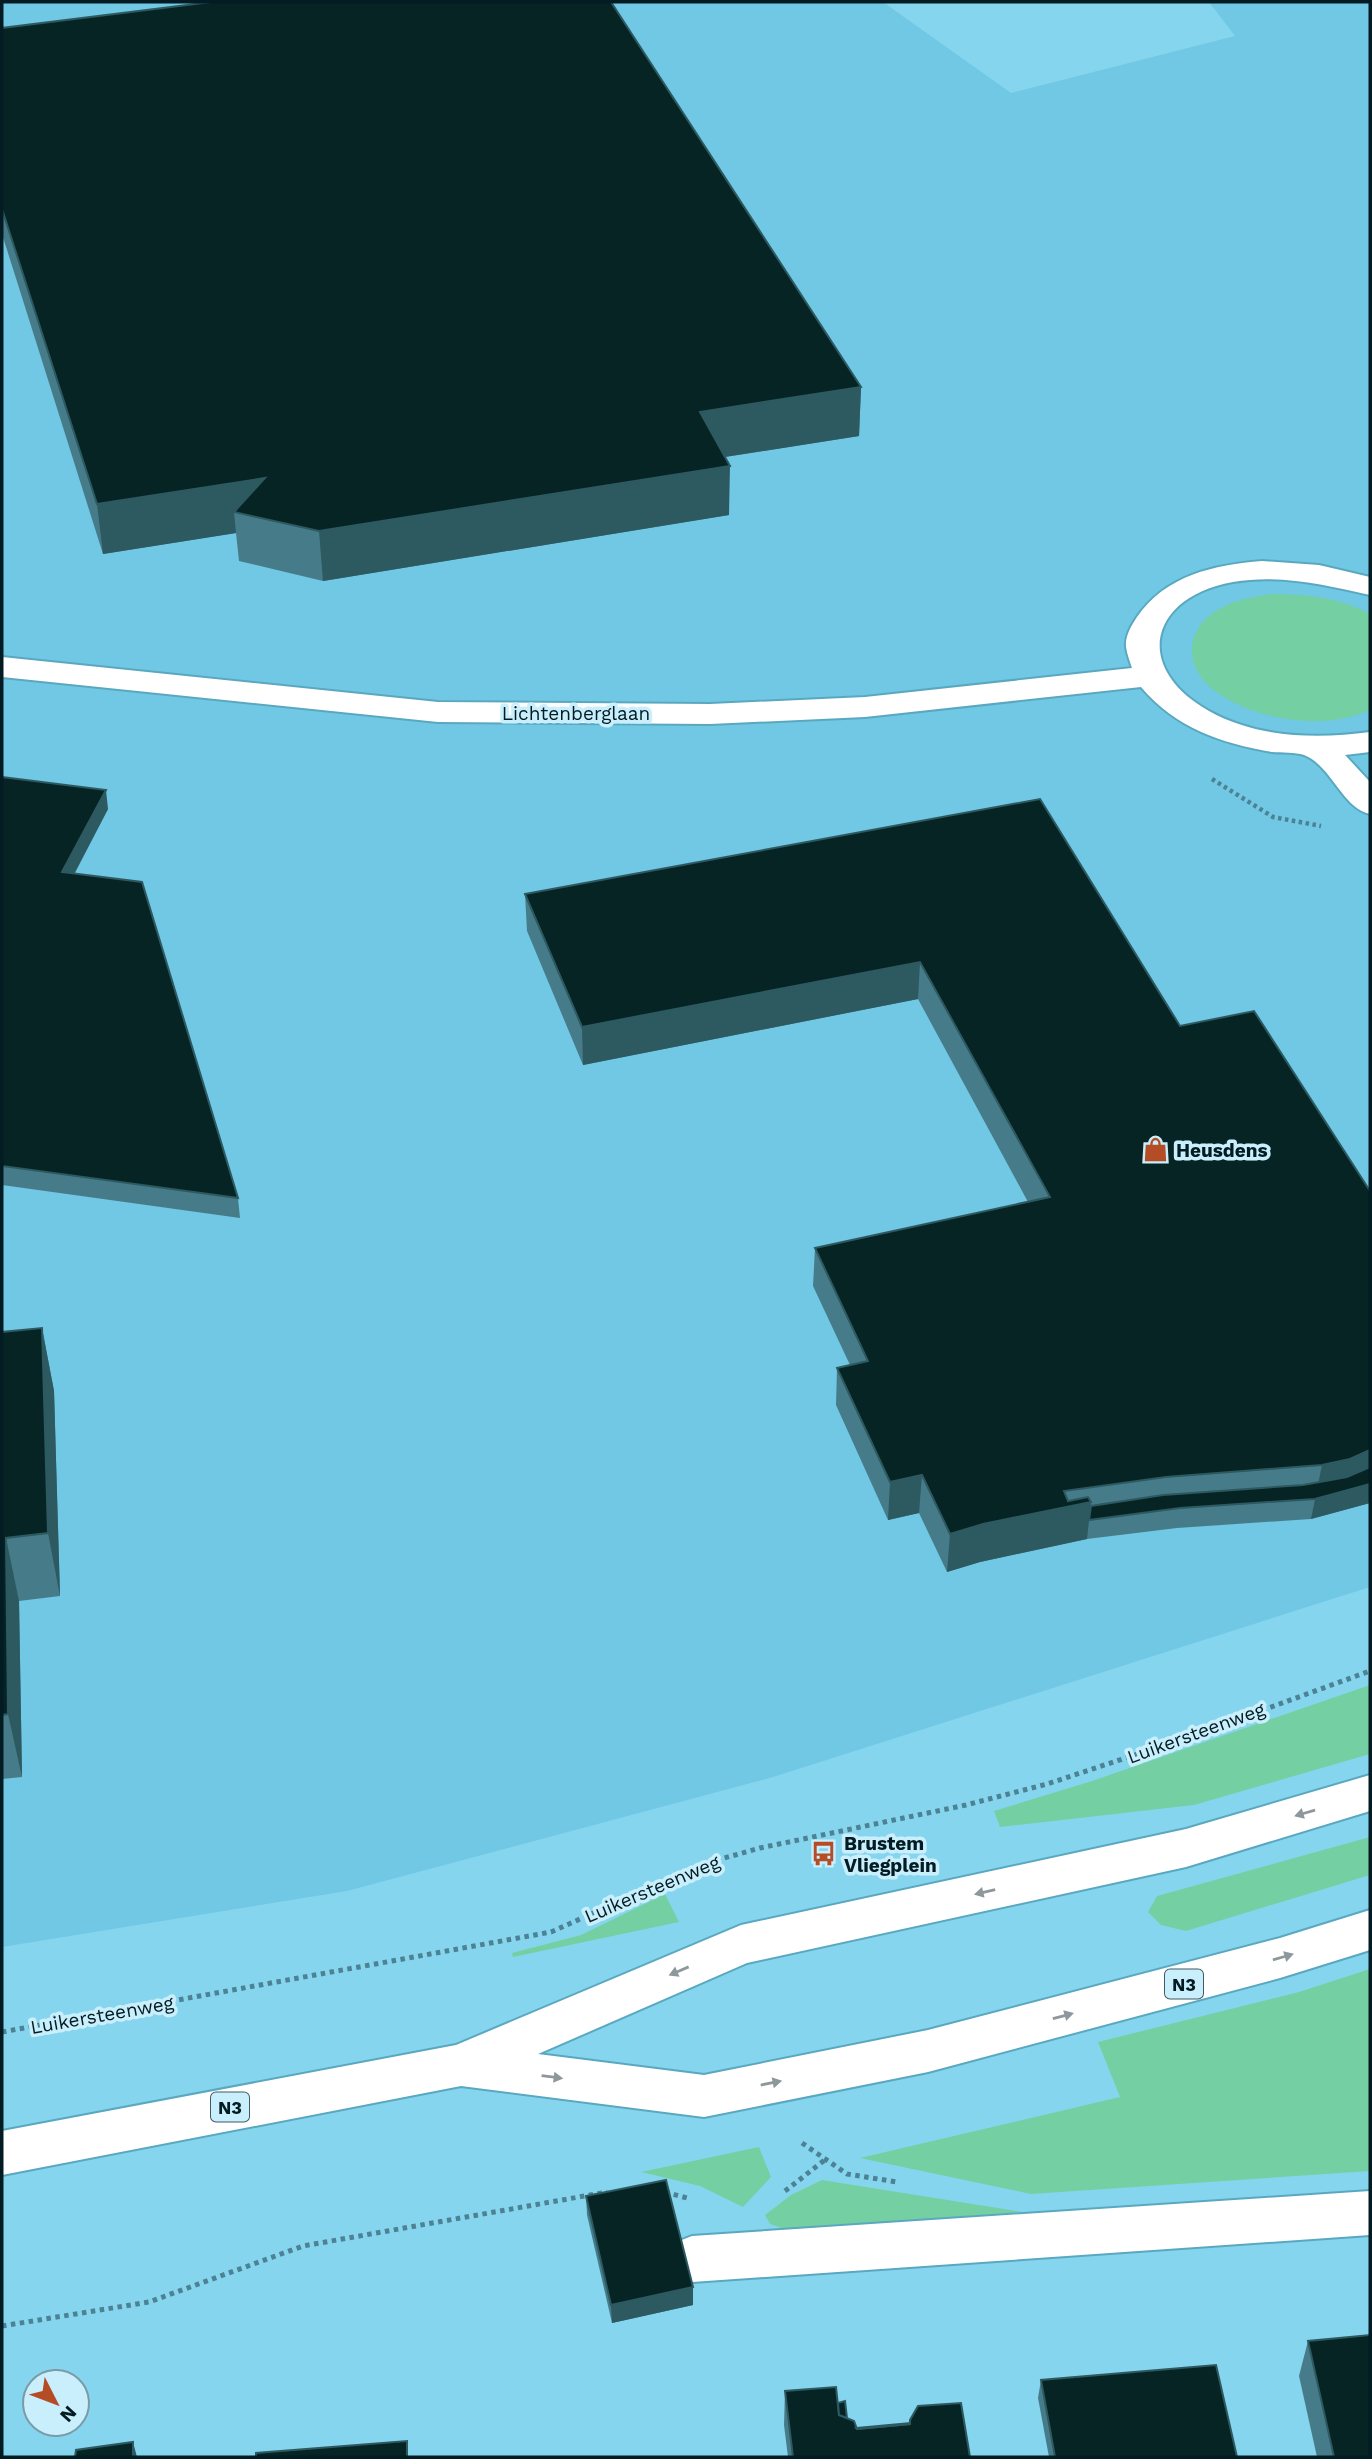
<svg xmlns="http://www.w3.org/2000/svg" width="1372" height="2459" viewBox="0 0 1372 2459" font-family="'Work Sans',sans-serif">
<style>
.built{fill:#70c8e4}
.green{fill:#74d0a2}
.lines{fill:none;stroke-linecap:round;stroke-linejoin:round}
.street-casing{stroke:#5aa8c0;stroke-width:4}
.primary-casing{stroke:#5aa8c0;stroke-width:4}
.path-far1{stroke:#4c8293;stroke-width:4.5;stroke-dasharray:3.5 3.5;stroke-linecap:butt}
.path{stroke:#4c8293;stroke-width:5;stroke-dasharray:4.5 4.5;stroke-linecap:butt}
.street{fill:#fff;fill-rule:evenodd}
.primary{fill:#fff;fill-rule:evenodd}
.wall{fill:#467c8a}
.shaded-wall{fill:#2d5961}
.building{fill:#072425;stroke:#2d5961;stroke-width:2}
.oneway{fill:#8e989c}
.labels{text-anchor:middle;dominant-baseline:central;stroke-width:7;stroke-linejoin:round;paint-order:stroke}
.shield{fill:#caeffc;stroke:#3f5b63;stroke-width:2}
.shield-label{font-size:18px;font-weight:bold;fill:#031b22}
.street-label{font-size:19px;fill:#031b22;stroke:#caeffc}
.poi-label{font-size:19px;font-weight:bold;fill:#031b22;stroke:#caeffc;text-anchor:start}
</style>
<rect width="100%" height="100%" fill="#86d5ee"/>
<polygon class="built" points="2,2 883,2 1011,93 1235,36 1209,2 1370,2 1370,1587 773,1777 347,1891 2,1947"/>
<g class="green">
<path d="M1270,594c35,0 69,3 100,20v96c-46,21 -114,11 -155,-19 -32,-23 -31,-62 4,-82 15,-9 34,-12 51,-15z"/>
<polygon points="1370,1685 1370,1754 1194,1805 1000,1827 994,1811 1092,1781"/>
<polygon points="1370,1837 1370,1875 1186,1931 1161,1925 1148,1912 1157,1896"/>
<polygon points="665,1894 679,1922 513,1957 512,1953 581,1935"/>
<polygon points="1370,1969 1370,2171 1031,2194 860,2158 1120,2097 1098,2042 1299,1992"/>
<polygon points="759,2147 771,2177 743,2207 700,2186 641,2172"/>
<polygon points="822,2180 1022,2212 787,2230 770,2224 765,2215 791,2195"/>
</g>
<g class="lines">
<defs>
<g id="street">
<path d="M1262,561l57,4 51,12v18c-45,-10 -90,-21 -137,-13 -84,15 -101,86 -24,129 48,27 108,28 161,21v20l-25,3 25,27v32c-28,-6 -38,-48 -66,-59 -9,-3 -22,-2 -32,-3 -52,-9 -96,-24 -131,-65l-276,30 -155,7 -272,-2 -436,-45v-20l436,45 272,2 155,-7 267,-29c-2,-6 -5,-14 -6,-21 -1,-11 5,-21 11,-30 29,-42 77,-52 125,-56z"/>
<polygon points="1370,2191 1370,2235 692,2282 674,2275 667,2259 674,2243 692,2236"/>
</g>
<polygon id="primary" points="1370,1775 1370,1811 1186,1867 747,1963 538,2054 704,2075 928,2030 1280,1938 1370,1910 1370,1950 1280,1978 928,2072 704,2117 461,2086 2,2175 2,2131 456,2045 741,1925 1186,1829"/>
</defs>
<use href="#street" class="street-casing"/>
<use href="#primary" class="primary-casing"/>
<polyline class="path-far1" points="1212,779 1273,817 1321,826"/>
<g class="path">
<polyline points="2,2032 551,1932 703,1864 760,1848 966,1805 1047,1784 1186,1738 1370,1671"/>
<polyline points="802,2143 847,2174 897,2182"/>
<polyline points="785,2191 826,2159"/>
<polyline points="665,2192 687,2198"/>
<polyline points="2,2326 149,2302 303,2246 607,2192"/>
</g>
<use href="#street" class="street"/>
<use href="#primary" class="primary"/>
</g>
<g class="wall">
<polygon points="2,28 861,387 859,436 725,457 729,515 323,581 239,561 236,533 103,554 2,234"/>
<polygon points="2,777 108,809 75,873 238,1198 240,1218 2,1185"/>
<polygon points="1040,799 1180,1026 1370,1191 1370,1503 1311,1519 1177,1528 1087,1539 980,1562 947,1572 919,1513 888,1520 836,1405 837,1368 850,1365 813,1286 815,1248 1028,1202 918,999 583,1065 527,931 525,894"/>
<polygon points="42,1328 54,1391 60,1596 19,1601 22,1777 2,1779 2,1332"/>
<polygon points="586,2196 693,2287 693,2305 612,2323 587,2215"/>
<polygon points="1308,2341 1370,2457 1317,2457 1299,2376"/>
<polygon points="1041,2380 1237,2457 1049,2457 1038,2398"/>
<polygon points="785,2391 838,2402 847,2418 856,2428 910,2423 910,2420 970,2457 788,2457 784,2425"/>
</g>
<g class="shaded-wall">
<polygon points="861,387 859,436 699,461 700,412"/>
<polygon points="730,466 729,515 323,581 319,531"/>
<polygon points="265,478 234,512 236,533 103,554 97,504"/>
<polygon points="106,790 108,809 65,891 62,872"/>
<polygon points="920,962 918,999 583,1065 582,1027"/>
<polygon points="42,1328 54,1391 60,1596 48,1533"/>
<polygon points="1370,1450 1370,1503 1311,1519 1322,1465"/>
<polygon points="922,1475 919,1513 888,1520 890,1482"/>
<polygon points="1091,1502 1087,1539 980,1562 947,1572 950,1534 983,1524"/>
<polygon points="6,1538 19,1601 22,1777 8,1714"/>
<polygon points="693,2287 693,2305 612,2323 611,2305"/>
<polygon points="133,2442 137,2457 133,2457"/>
</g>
<g class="building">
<polygon points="211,2 611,2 861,387 700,412 730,466 319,531 234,512 265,478 97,504 2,209 2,28"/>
<polygon points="2,777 106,790 62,872 142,882 238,1198 2,1166"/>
<polygon points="1040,799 1180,1026 1254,1011 1370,1191 1370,1450 1350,1459 1322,1465 1166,1477 1064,1491 1068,1501 1088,1497 1091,1502 983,1524 950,1534 922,1475 890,1482 837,1368 868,1361 815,1248 1050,1197 920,962 582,1027 525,894"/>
<polygon points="42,1328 48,1533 6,1538 8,1714 2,1715 2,1332"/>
<polygon points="1370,1467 1370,1484 1315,1499 1180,1508 1089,1520 1091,1506 1163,1495 1303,1485 1347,1477"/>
<polygon points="666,2180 693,2287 611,2305 586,2196"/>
<polygon points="1370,2335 1370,2457 1334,2457 1308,2341"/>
<polygon points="1216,2365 1237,2457 1055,2457 1041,2380"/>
<polygon points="836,2387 839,2415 854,2421 857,2429 910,2424 910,2420 918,2406 961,2403 970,2457 793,2457 785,2391"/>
<polygon points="845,2401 847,2418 839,2415 838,2403"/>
<polygon points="910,2423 910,2424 857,2429 856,2428"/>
<polygon points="407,2441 407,2457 256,2457 256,2453"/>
<polygon points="133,2442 133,2457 75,2457 76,2450"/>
</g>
<defs><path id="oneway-solid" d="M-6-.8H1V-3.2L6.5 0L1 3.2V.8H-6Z" transform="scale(1.75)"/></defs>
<g class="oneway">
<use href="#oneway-solid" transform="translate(1305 1813) rotate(164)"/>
<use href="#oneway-solid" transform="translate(985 1892) rotate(167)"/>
<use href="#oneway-solid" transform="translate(1283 1957) rotate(-16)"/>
<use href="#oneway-solid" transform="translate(679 1971) rotate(157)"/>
<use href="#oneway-solid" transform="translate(1063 2016) rotate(-15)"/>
<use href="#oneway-solid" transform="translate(552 2077) rotate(7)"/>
<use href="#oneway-solid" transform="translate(771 2083) rotate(-11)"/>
</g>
<defs>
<symbol id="shop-bare" viewBox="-9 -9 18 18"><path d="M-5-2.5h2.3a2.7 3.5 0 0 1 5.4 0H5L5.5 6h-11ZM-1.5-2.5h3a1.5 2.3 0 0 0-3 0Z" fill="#b44d25" stroke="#caeffc" stroke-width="2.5" paint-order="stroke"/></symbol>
<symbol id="bus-bare" viewBox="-9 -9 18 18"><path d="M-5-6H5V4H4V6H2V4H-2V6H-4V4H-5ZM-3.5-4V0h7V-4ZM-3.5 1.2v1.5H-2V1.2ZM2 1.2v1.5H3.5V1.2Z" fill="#b44d25" stroke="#caeffc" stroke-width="2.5" paint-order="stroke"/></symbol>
</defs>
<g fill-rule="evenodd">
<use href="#shop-bare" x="1138" y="1132" width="35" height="35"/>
<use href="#bus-bare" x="806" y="1836" width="35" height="35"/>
</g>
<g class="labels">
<g class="shield">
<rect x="1165" y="1969.5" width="38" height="29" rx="5"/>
<rect x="211" y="2092.5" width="38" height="29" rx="5"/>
</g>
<g class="shield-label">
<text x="1184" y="1984">N3</text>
<text x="230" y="2107">N3</text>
</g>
<g class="street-label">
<text x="576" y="713">Lichtenberglaan</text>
<text transform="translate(1196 1733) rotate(-20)">Luikersteenweg</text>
<text transform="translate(652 1889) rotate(-23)">Luikersteenweg</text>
<text transform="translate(102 2015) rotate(-10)">Luikersteenweg</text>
</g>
<g class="poi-label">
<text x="1176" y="1150">Heusdens</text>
<text x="844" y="1843">Brustem<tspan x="844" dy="22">Vliegplein</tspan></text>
</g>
</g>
<rect width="1372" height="2459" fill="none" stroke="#031b22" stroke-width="7"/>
<g transform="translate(56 2403) rotate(132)"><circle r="33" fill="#caeffc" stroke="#7a9aa5" stroke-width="2"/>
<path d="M0-5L12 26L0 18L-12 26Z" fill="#b44d25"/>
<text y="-10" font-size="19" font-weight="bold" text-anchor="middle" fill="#031b22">N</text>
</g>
</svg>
